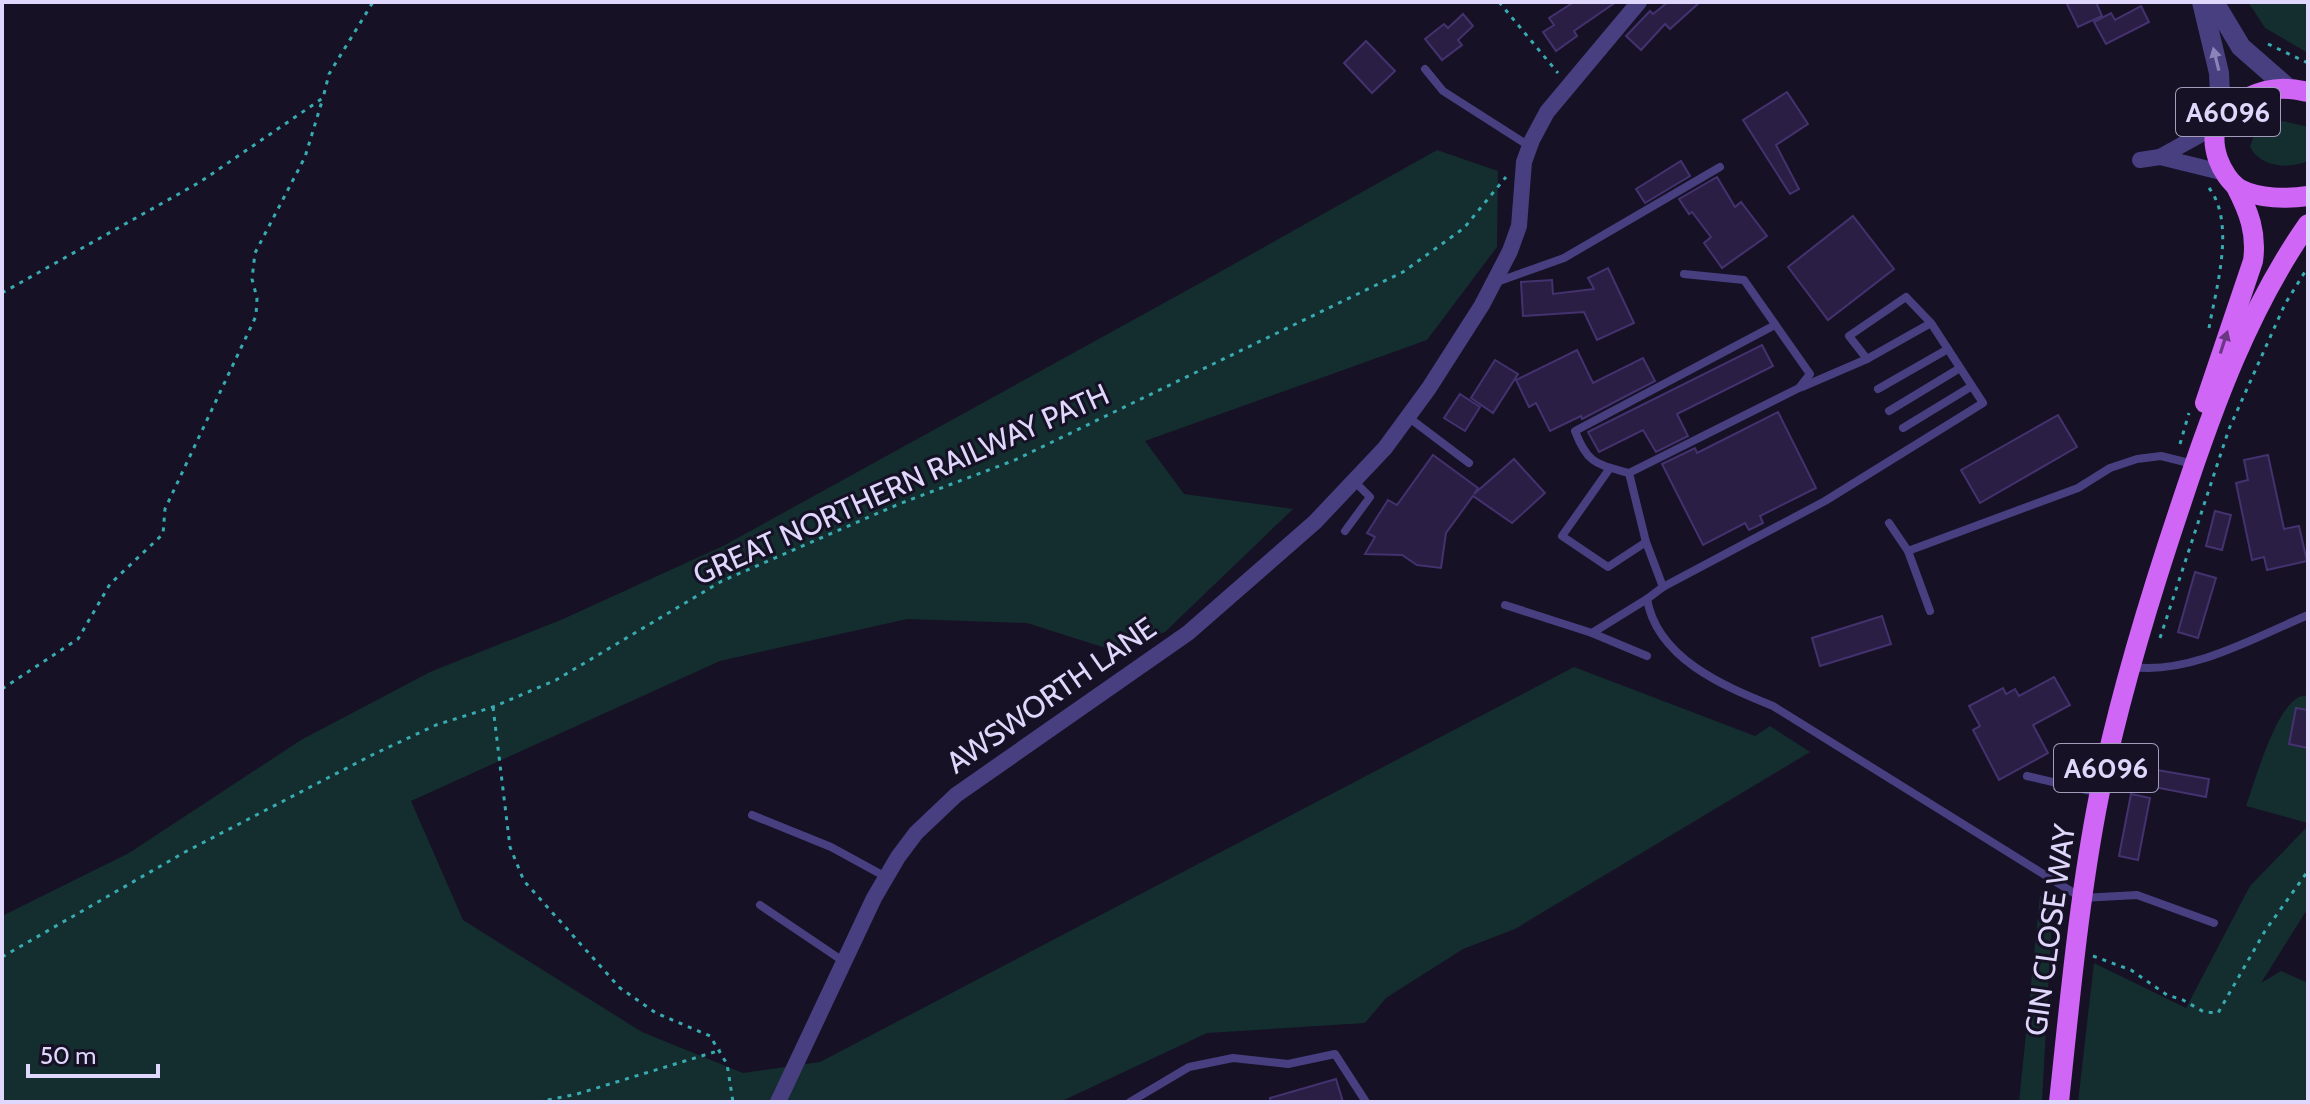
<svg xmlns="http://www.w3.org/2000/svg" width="2310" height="1104" viewBox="0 0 2310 1104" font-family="Cabin,sans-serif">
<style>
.green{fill:#142d2f}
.building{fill:#2a1e45;stroke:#44326f;stroke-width:2}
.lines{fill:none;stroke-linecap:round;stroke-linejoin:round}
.path{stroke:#38abb0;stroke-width:3;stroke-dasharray:4 6;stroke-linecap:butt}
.service{stroke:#483f81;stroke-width:8}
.minor{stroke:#483f81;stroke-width:16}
.tertiary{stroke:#483f81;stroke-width:20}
.primary{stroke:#cf66f5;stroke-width:20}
.oneway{fill:#8c83b8}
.oneway2{fill:#693783}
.labels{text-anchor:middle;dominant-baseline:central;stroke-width:6;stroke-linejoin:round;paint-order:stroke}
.shield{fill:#161125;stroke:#a39cbc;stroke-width:2}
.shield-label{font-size:28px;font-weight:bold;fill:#e0d7fc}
.street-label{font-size:30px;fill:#e0d7fc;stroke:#161125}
</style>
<rect width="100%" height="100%" fill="#161125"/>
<g class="green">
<polygon points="2248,2 2308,2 2308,53 2265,28"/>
<path d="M2283,121l25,6v34c-19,8 -47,7 -58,-14l5,-16 11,-7z"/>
<polygon points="1437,150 1498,171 1497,247 1427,340 1145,441 1184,494 1293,509 1165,632 1115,651 1027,623 907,619 720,661 411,801 463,920 642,1032 743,1073 820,1062 1574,667 1755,736 1770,726 1810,752 1515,929 1463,949 1386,998 1365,1023 1207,1033 1060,1102 2,1102 2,916 129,853 301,740 430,672 563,619 723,546 1202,282"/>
<path d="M2308,695v128l-62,-17c9,-25 28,-93 50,-107 3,-3 8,-3 12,-4z"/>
<polygon points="2308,826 2308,908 2261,983 2281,971 2308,983 2308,1102 2078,1102 2094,963 2186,1008 2250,886"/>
<polygon points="2040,896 2056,905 2052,918 2042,1102 2019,1102"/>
</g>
<g class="building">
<polygon points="1574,2 1616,2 1574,31 1577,36 1556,51 1543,32 1554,25 1549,18"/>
<polygon points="1668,2 1700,2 1670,29 1665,24 1641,50 1626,36 1650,11 1653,14"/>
<polygon points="2066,2 2096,2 2102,16 2078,27"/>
<polygon points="2141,6 2149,22 2106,44 2094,22 2111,13 2115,20"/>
<polygon points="1463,14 1473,26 1458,40 1462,45 1442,60 1425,39 1444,24 1448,28"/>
<polygon points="1366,41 1395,71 1372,93 1344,63"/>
<polygon points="1787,92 1808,124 1776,145 1799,189 1790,194 1743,120"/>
<polygon points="1681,161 1690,176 1645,203 1636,189"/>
<polygon points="1717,177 1735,207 1741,202 1767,236 1722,268 1704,243 1711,237 1692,212 1689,214 1679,199"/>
<polygon points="1853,216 1894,269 1828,320 1788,267"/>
<polygon points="1608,268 1634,323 1597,340 1584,312 1523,316 1521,282 1552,280 1553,294 1594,289 1588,278"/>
<polygon points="1762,345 1773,366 1677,414 1688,436 1656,452 1643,430 1599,452 1588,432"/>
<polygon points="1577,350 1593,383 1643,358 1655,381 1582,419 1581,416 1550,431 1536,403 1529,407 1516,380"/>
<polygon points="1495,360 1518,374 1493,413 1471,398"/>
<polygon points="1460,394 1480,407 1465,431 1444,418"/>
<polygon points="1778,412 1816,488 1760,516 1763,523 1749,530 1745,523 1703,545 1662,464 1695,448 1697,453"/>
<polygon points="2058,415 2077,447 1980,503 1961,470"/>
<polygon points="1433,455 1478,488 1474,494 1514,459 1545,493 1512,523 1473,496 1446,533 1441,568 1417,565 1402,555 1365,554 1375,537 1367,533 1388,500 1397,505"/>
<polygon points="2268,455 2284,529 2299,526 2307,561 2267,570 2264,557 2252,560 2236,483 2248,480 2244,460"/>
<polygon points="2215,511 2231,515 2222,550 2206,546"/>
<polygon points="2195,572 2216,578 2198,638 2178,632"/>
<polygon points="1882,616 1891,644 1820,666 1812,638"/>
<polygon points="2054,677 2070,705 2033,725 2048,753 1999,780 1973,730 1980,726 1969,706 2003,688 2006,694 2015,689 2019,696"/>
<polygon points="2296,708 2308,710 2308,748 2289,744"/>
<polygon points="2157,770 2209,779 2206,797 2154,787"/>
<polygon points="2131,794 2150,798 2138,860 2119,856"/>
<polygon points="1336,1079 1343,1102 1271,1102 1270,1098"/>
</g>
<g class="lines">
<g class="path">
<polyline points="1499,2 1558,73"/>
<polyline points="2268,44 2308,63"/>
<polyline points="2,293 200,182 323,98 329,74 373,2"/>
<path d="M2209,328c7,-40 27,-105 0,-140"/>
<polyline points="2180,444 2189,413"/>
<polyline points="2160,638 2229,429 2285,304 2308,267"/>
<polyline points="2,689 78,639 110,584 163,534 165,509 256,316 257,298 252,279 255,253 305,157 323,98"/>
<polyline points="493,707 510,847 524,881 620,988 656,1013 710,1036 727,1064 733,1102"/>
<polyline points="2093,956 2131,970 2167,995 2183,1000 2204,1012 2218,1013 2265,931 2308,871"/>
<polyline points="2,957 185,852 372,755 436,725 493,707 556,680 722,581 899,504 1015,460 1403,272 1464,228 1506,177"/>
<polyline points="538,1102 577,1094 721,1050"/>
</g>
<g class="service">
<polyline points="1425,69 1443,91 1529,146"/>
<polyline points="1494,283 1564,258 1720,167"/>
<path d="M1931,323l-64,36 -18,-23 57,-39 25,26 52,80 -158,98 -162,86 -16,12c10,59 76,87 126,107l309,192 55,-3 77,28"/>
<polyline points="1802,387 1867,359"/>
<polyline points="1878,389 1948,349"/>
<polyline points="1889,411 1960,368"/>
<polyline points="1408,417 1469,463"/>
<polyline points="1903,428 1972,386"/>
<polyline points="1610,468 1562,536 1608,567 1646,542"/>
<path d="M1629,473c-32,-9 -41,-8 -54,-42l200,-106"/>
<polyline points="1889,523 1908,551"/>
<polyline points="1345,531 1370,497 1354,481"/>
<polyline points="1663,587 1646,542 1629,473 1799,388 1810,374 1744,280 1684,274"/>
<polyline points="1505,605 1592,633 1647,599"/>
<polyline points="1930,611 1908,551 2078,488 2110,468 2137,459 2161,456 2193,464"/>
<polyline points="1592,633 1647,656"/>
<path d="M2132,667c58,8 124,-30 176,-52"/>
<polyline points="2027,776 2099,793"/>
<polyline points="752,815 831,847 886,877"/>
<polyline points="760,905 843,961"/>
<polyline points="1130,1102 1189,1067 1233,1058 1288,1064 1335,1054 1366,1102"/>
</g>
<g class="minor">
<polyline points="2160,157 2216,126"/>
<polyline points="2140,160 2160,157 2225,173"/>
<polyline points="778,1102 874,898 898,857 916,833 956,795 1188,633 1315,522 1385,448 1429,388 1482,305 1510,251 1519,226 1524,162 1532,140 1547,112 1639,2"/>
</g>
<g class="tertiary">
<polyline points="2202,2 2219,73 2221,117"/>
<polyline points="2214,2 2241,47 2289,89"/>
</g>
<g class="primary">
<path d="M2308,92c-6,-1 -12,-3 -19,-3 -24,-2 -66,13 -73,39 -3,10 -1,22 2,31 4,11 12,24 22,30 19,10 47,10 68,7"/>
<path d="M2205,403l48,-142c4,-28 -4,-49 -17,-74"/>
<path d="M2059,1102c11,-103 20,-205 40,-306 20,-99 50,-197 82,-292 32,-97 68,-196 127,-280"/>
</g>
</g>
<defs><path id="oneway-solid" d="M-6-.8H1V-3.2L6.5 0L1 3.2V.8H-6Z" transform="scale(2)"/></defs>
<use class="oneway" href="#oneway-solid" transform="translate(2216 59) rotate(-104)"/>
<use class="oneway2" href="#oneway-solid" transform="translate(2224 342) rotate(-72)"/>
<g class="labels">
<g class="shield">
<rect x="2176" y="88" width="104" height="48" rx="6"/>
<rect x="2054" y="744" width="104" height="48" rx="6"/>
</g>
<g class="shield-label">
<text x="2228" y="112">A6096</text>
<text x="2106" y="768">A6096</text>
</g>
<g class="street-label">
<text transform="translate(901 484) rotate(-24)">GREAT NORTHERN RAILWAY PATH</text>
<text transform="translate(1051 695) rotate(-35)">AWSWORTH LANE</text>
<text transform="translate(2050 930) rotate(-82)">GIN CLOSE WAY</text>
</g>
</g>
<rect width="2310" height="1104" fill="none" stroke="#e0d7fc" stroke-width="8"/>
<path d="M28 1064v12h130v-12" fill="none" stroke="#e0d7fc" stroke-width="4"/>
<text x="40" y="1064" font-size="24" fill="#e0d7fc" stroke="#161125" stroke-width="6" paint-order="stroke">50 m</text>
</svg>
